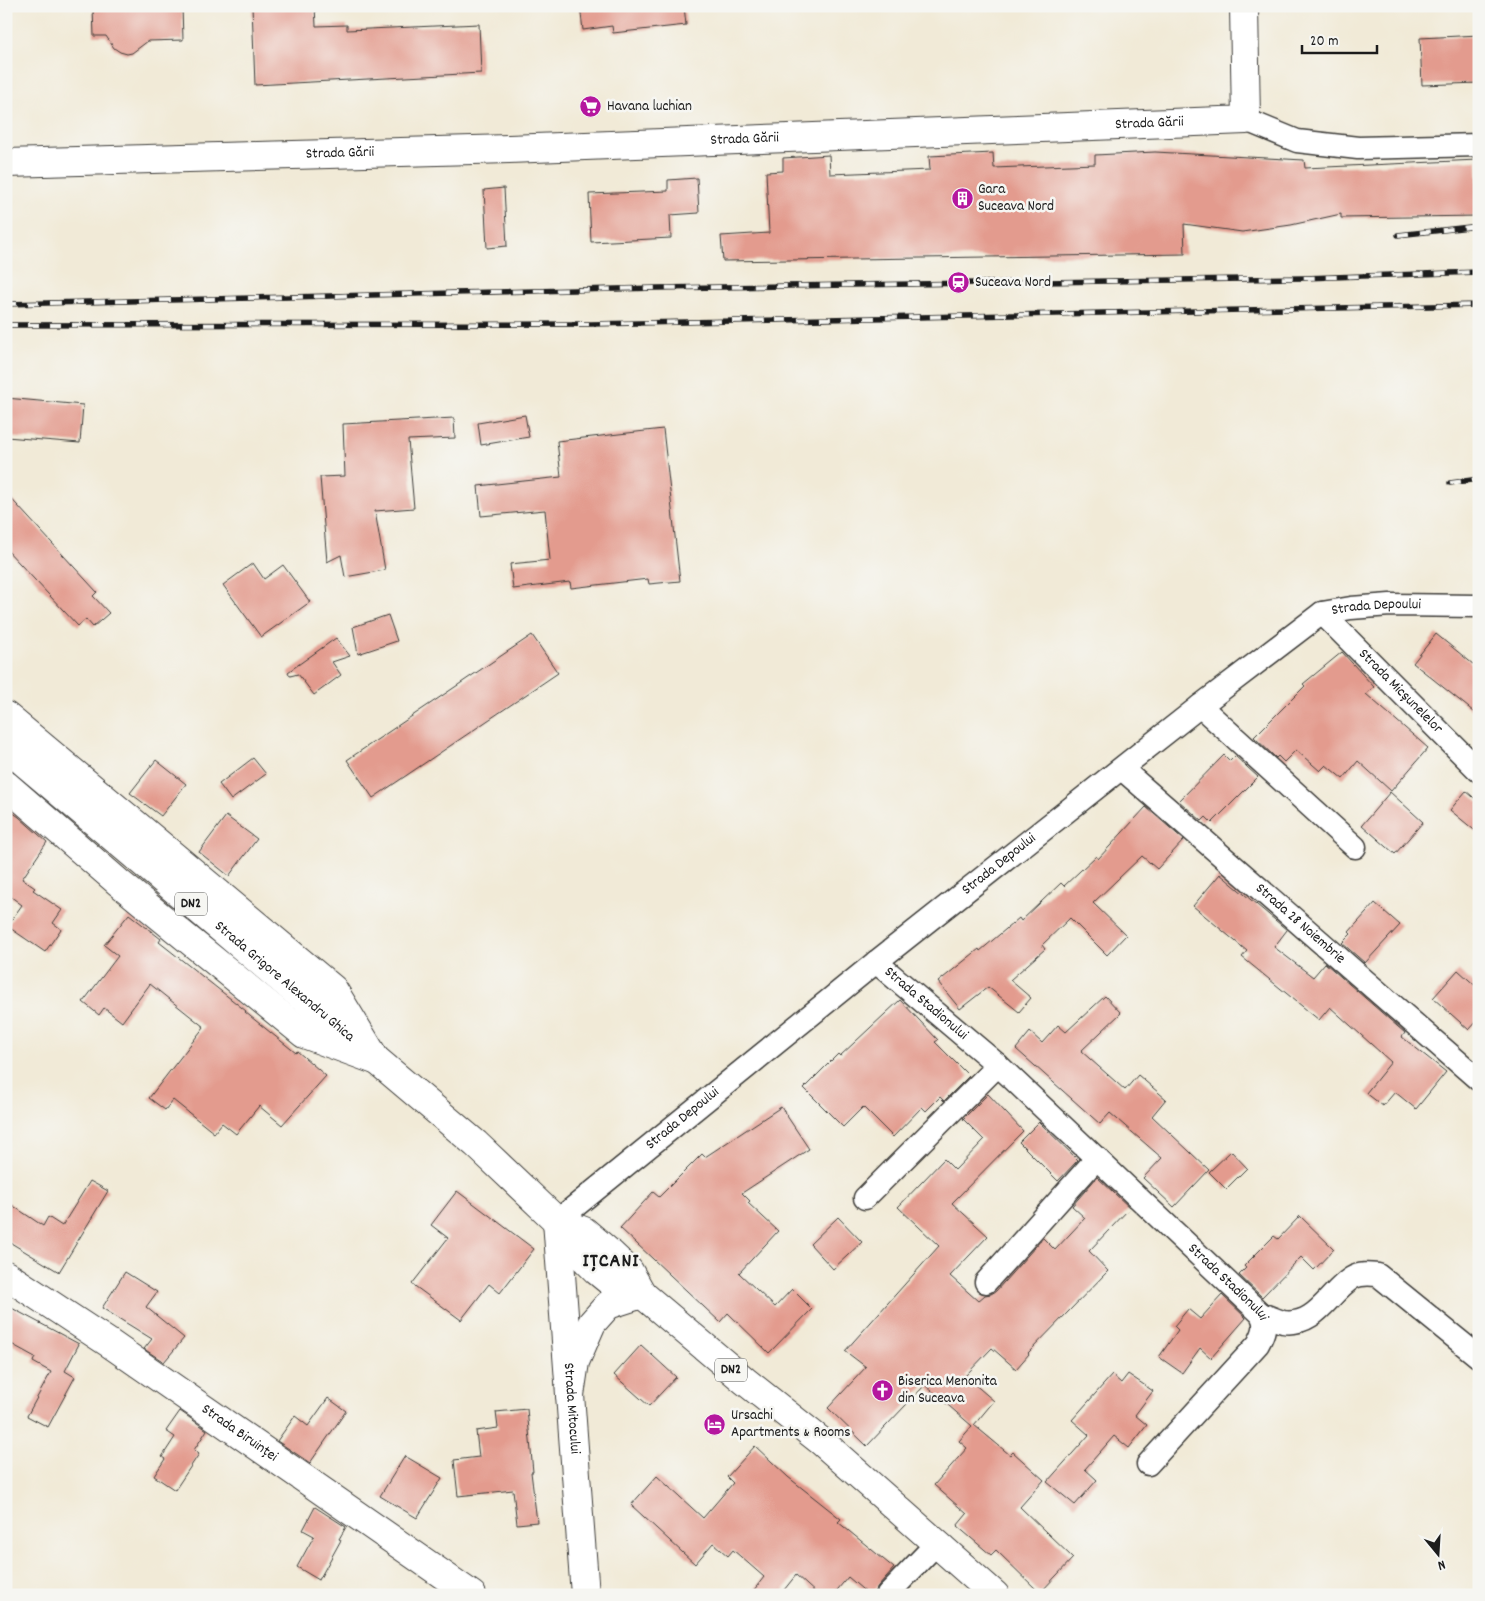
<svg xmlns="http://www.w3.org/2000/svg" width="1485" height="1601" viewBox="0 0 1485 1601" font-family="Dekko,sans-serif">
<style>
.building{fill:#e39b8e}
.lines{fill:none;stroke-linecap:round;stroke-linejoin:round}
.street-casing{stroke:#3c3b38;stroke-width:25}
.secondary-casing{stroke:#3c3b38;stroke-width:30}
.primary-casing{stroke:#3c3b38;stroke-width:30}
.street{stroke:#fff;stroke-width:22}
.secondary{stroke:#fff;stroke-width:28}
.primary{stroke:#fff;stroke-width:28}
.rail-casing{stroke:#1c1c1c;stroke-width:5.5}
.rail{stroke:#f6f6f2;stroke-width:4;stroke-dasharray:11;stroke-linecap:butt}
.labels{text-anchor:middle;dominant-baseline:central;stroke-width:5;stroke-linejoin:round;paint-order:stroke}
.shield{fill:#f6f6f2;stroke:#5d5d5c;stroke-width:1}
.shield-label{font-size:14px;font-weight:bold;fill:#1c1c1c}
.poi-label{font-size:15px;fill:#1c1c1c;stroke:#f6f6f2;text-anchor:start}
.street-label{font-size:15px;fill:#1c1c1c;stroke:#f6f6f2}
.district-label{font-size:20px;font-weight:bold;letter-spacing:1px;fill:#1c1c1c;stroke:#f6f6f2}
</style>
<rect width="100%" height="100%" fill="#f6f6f2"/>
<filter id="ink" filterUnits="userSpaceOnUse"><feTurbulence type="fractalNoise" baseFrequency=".02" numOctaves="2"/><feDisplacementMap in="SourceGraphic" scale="10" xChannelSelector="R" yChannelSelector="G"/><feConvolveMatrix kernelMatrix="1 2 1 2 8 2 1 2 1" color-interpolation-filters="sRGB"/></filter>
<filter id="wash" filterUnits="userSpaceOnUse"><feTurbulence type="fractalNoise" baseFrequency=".0096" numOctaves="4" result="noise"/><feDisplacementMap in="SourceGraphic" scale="20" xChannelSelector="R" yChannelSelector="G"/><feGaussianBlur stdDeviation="1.12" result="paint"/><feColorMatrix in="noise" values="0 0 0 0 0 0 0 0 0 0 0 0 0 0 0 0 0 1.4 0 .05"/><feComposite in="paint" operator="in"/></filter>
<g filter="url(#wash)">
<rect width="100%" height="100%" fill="#f1ead7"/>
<g id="blocks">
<g class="building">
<polygon points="103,6 182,6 183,40 148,41 132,53 127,54 120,52 114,48 106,36 94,36 93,8 103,8"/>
<polygon points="252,6 315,6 316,26 347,25 347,30 479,24 481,73 255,85"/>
<polygon points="580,6 684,6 686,25 613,33 612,26 583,30"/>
<polygon points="1479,35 1479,83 1422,85 1420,38"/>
<polygon points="1155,152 1304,160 1305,168 1477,160 1479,216 1341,218 1341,214 1291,225 1242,232 1184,224 1185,254 723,261 721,236 769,233 766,172 783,171 783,158 829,155 830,174 930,170 929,156 993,153 994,168 1095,164 1095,155"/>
<polygon points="697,178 699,213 670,215 671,238 591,242 589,194 668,191 668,180"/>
<polygon points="504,188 507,246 487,248 484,190"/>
<polygon points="6,398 83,405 80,443 6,437"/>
<polygon points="525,415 529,437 481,445 478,423"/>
<polygon points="454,418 455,438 408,440 414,508 375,511 385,570 345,577 341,555 327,562 320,477 345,476 343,424"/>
<polygon points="663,429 680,581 649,584 648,579 571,588 570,582 513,589 510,564 550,560 545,510 481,516 478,486 561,477 557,441"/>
<polygon points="6,493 97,592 93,596 109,613 93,627 86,619 78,626 6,549"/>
<polygon points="253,563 264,579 283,565 310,602 261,637 223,585"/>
<polygon points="388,615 397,641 358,654 353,627"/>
<polygon points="1436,634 1479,669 1479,716 1413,663"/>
<polygon points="532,635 558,673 373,798 347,760"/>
<polygon points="336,638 350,656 332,662 341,675 314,695 298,674 290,676 288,672"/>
<polygon points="1342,652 1374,687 1366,694 1428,748 1391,791 1358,761 1343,779 1326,765 1320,771 1296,750 1284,762 1278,756 1276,758 1254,737 1305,686 1303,684"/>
<polygon points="1224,755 1230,761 1235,756 1258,777 1212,823 1206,817 1202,821 1179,801"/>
<polygon points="253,758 266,774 231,800 219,784"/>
<polygon points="156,760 186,784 161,816 130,793"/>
<polygon points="1466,791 1479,802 1479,834 1450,810"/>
<polygon points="1390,792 1423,822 1395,854 1362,825"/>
<polygon points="1146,807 1184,840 1157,869 1142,856 1093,903 1126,935 1107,955 1070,918 1042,945 1045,949 1010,980 1031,998 1019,1012 988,987 960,1009 938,982 979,949 980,951 1019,918 1021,921 1061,883 1064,886 1096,856 1098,859"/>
<polygon points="6,808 19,817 47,842 22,879 35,888 33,890 62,910 53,923 61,929 45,952 7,926 22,905 10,896 6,902"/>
<polygon points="226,816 257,839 229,876 199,852"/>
<polygon points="1220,874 1287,930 1274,947 1313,977 1325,963 1405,1033 1402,1037 1446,1072 1416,1109 1395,1092 1383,1106 1366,1093 1391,1062 1330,1007 1319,1020 1242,957 1247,951 1193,906"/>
<polygon points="1375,903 1400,925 1365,963 1342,943 1351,934 1349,932"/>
<polygon points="129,914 161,939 159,942 246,1011 245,1012 296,1053 297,1051 326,1076 282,1125 259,1106 236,1134 222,1123 214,1133 173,1100 165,1110 149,1098 204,1027 150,984 122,1022 104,1008 99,1015 83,1002 118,956 104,945"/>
<polygon points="1458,970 1479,989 1479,1019 1469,1030 1433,998"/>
<polygon points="1105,996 1121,1013 1081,1051 1125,1090 1138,1075 1166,1099 1152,1116 1209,1170 1174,1207 1143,1178 1162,1158 1110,1113 1100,1124 1016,1049 1030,1032 1042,1043 1058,1025 1066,1032"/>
<polygon points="900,1000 938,1040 935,1042 969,1076 944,1101 940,1097 926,1111 922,1107 893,1137 863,1107 843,1127 804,1088 838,1054 840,1056"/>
<polygon points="988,1094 1023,1131 952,1203 988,1236 950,1276 978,1301 985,1295 991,1294 996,1291 1043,1238 1055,1250 1085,1218 1072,1206 1097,1177 1130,1208 1089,1251 1108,1271 1028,1353 1029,1354 1016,1369 992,1348 965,1376 994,1401 974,1425 1010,1455 1013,1452 1044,1480 1020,1507 1073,1558 1040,1593 996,1550 991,1555 957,1526 967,1514 934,1485 967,1448 959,1441 972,1426 925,1385 867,1446 828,1408 866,1367 845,1351 939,1246 898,1207 944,1159 955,1170 984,1140 963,1119"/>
<polygon points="781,1107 809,1149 742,1193 750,1201 748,1203 778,1231 739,1273 775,1307 792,1289 812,1309 769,1353 728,1313 720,1322 620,1228 653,1192 659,1197 702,1154 705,1157"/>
<polygon points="1039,1122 1078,1160 1058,1181 1019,1142"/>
<polygon points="1231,1151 1247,1168 1226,1189 1209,1172"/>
<polygon points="90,1181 108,1191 59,1272 6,1240 6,1201 43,1226 48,1217 62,1226"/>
<polygon points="457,1191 534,1249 500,1293 489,1284 461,1320 412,1284 448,1238 431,1225"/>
<polygon points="1300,1216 1334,1249 1314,1270 1301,1257 1262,1297 1239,1275 1246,1268 1244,1266 1274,1236 1278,1239"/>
<polygon points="838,1217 862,1242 833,1269 810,1244"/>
<polygon points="125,1272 157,1292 146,1307 184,1338 164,1362 144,1349 152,1339 102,1308"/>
<polygon points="1222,1295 1246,1318 1211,1358 1200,1348 1182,1373 1159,1357 1178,1330 1174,1326 1188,1309 1200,1319"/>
<polygon points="6,1305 79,1344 65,1371 75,1377 48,1427 27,1416 51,1372 33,1362 35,1357 6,1341"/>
<polygon points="641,1345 676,1377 649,1406 614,1375"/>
<polygon points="1128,1374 1153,1391 1135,1415 1147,1425 1129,1448 1114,1436 1085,1469 1097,1480 1075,1505 1047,1482 1089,1435 1072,1420 1112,1375 1121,1383"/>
<polygon points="328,1398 346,1411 310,1463 277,1441 295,1416 308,1426"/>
<polygon points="527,1409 533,1472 531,1472 537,1522 517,1524 513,1490 458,1496 454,1460 479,1457 476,1431 498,1428 496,1412"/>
<polygon points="180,1411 207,1430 194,1450 199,1454 175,1490 154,1476 165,1459 162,1457 175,1437 166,1431"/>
<polygon points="755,1446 788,1477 841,1519 838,1522 894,1568 878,1586 872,1595 869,1595 848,1577 833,1595 818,1595 796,1575 780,1595 750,1595 764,1577 733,1550 728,1556 713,1543 695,1564 631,1505 657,1476 703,1518 733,1483 727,1477"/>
<polygon points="405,1456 442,1478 417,1518 380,1496"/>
<polygon points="315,1507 346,1527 339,1539 341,1540 319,1580 297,1567 314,1536 303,1530"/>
</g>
</g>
</g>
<g filter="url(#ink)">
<use href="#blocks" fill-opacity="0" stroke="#3c3b38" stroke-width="1"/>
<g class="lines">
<defs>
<g id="street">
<polyline points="1246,120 1297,141 1358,148 1479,145"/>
<path id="s1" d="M1322,613l157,158"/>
<polyline points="1200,706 1355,847"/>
<path id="s2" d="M1122,769l357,311"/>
<path id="s3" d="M876,962l122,103 263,249c6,11 3,19 -3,30l-110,120"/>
<polyline points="865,1198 998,1065"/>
<path id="s4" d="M557,1221l319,-259 324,-256 122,-93 29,-5 39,-3 89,1"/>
<polyline points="986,1282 1097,1158"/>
<path d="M1261,1314c7,2 15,6 22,8 33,5 46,-30 69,-44 8,-5 17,-4 26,-3l101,82"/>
<polyline points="887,1595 937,1543"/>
</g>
<g id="secondary">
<path id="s5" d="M6,163l503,-14 737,-29 -2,-114"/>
<polyline points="6,716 333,989 373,1055"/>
<polyline points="6,785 118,882 304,1034 375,1060"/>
<path id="s6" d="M557,1221l28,374"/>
<path id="s7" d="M6,1275l103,68 363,252"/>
</g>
<g id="primary">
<path id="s8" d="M6,747l470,397 81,77 16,26 24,24 16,13 29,10 103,87 77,61 173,153"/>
<polyline points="557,1221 584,1231 612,1255 629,1271 642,1294"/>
<polyline points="570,1395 575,1362 592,1323 608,1305 642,1294"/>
</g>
</defs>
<use href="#street" class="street-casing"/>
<use href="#secondary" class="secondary-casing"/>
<use href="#primary" class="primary-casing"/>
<use href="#street" class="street"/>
<use href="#secondary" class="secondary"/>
<use href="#primary" class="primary"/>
<defs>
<g id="rail">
<polyline points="1398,235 1479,226"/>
<polyline points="6,304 657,288 1304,278 1479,272"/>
<polyline points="6,325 591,324 1479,305"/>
<polyline points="1450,483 1479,479"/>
</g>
</defs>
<use href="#rail" class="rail-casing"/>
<use href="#rail" class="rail"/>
</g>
</g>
<defs>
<symbol id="supermarket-disc" viewBox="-11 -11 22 22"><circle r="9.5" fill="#b5179e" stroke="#f6f6f2"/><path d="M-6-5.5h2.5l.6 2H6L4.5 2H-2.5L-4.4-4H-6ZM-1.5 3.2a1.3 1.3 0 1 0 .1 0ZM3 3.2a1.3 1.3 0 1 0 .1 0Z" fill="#fff"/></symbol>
<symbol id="building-disc" viewBox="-11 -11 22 22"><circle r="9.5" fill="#b5179e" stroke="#f6f6f2"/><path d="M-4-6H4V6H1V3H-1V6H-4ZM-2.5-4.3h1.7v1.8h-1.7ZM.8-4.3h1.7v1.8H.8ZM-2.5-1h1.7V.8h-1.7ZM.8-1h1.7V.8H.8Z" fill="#fff"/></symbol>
<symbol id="station-disc" viewBox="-11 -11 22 22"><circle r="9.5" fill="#b5179e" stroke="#f6f6f2"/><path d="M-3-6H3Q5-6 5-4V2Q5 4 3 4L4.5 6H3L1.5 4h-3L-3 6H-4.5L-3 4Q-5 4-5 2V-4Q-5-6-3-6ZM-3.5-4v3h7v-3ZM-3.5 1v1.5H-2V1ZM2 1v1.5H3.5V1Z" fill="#fff"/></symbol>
<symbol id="church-disc" viewBox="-11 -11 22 22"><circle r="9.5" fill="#b5179e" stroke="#f6f6f2"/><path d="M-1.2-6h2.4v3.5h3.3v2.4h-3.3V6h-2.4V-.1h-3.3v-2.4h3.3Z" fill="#fff"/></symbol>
<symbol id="hotel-disc" viewBox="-11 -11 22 22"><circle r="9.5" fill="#b5179e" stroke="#f6f6f2"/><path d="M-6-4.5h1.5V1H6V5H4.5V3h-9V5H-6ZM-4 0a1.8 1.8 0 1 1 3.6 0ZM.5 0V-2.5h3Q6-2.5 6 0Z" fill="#fff"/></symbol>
</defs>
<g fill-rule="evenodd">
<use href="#supermarket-disc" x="578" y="94" width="25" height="25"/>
<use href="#building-disc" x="950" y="186" width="25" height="25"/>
<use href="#station-disc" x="946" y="270" width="25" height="25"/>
<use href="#church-disc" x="870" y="1378" width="25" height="25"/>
<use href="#hotel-disc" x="702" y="1412" width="25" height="25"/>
</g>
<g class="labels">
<g class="shield">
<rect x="175" y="892.5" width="32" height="23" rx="4"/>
<rect x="715" y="1358.5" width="32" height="23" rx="4"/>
</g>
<g class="shield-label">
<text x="191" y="904">DN2</text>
<text x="731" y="1370">DN2</text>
</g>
<g class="poi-label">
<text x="607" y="107">Havana luchian</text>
<text x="978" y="190">Gara<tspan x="978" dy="17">Suceava Nord</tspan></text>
<text x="975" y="283">Suceava Nord</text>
<text x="898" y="1382">Biserica Menonita<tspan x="898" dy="17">din Suceava</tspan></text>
<text x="731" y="1416">Ursachi<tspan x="731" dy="17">Apartments &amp; Rooms</tspan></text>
</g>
<g class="street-label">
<text stroke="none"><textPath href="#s5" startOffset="1144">Strada Gării</textPath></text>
<text stroke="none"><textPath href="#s5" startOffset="739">Strada Gării</textPath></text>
<text stroke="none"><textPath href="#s5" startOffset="334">Strada Gării</textPath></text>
<text stroke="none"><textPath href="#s4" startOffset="1032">Strada Depoului</textPath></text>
<text stroke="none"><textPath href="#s1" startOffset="111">Strada Micșunelelor</textPath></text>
<text stroke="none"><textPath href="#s4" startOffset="568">Strada Depoului</textPath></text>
<text stroke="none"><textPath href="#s2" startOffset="236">Strada 28 Noiembrie</textPath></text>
<text stroke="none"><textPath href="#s8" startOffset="364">Strada Grigore Alexandru Ghica</textPath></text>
<text stroke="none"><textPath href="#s3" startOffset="65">Strada Stadionului</textPath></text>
<text stroke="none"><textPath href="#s4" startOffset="162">Strada Depoului</textPath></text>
<text stroke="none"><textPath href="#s3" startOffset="476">Strada Stadionului</textPath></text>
<text stroke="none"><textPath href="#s6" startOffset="188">Strada Mitocului</textPath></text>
<text stroke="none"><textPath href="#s7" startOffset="282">Strada Biruinței</textPath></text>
</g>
<g class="district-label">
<text x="611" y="1262">IȚCANI</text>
</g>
</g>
<rect width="1485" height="1601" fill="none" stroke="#f6f6f2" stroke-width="25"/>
<g transform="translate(1438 1554) rotate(162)" stroke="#f6f6f2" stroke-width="4" paint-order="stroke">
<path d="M0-4L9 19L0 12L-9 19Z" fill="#1c1c1c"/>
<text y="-8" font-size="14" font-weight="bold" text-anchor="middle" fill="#1c1c1c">N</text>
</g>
<path d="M1302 45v8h75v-8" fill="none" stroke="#1c1c1c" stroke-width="2.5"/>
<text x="1310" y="45" font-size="15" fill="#1c1c1c" stroke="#f6f6f2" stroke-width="4" paint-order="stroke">20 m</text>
</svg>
